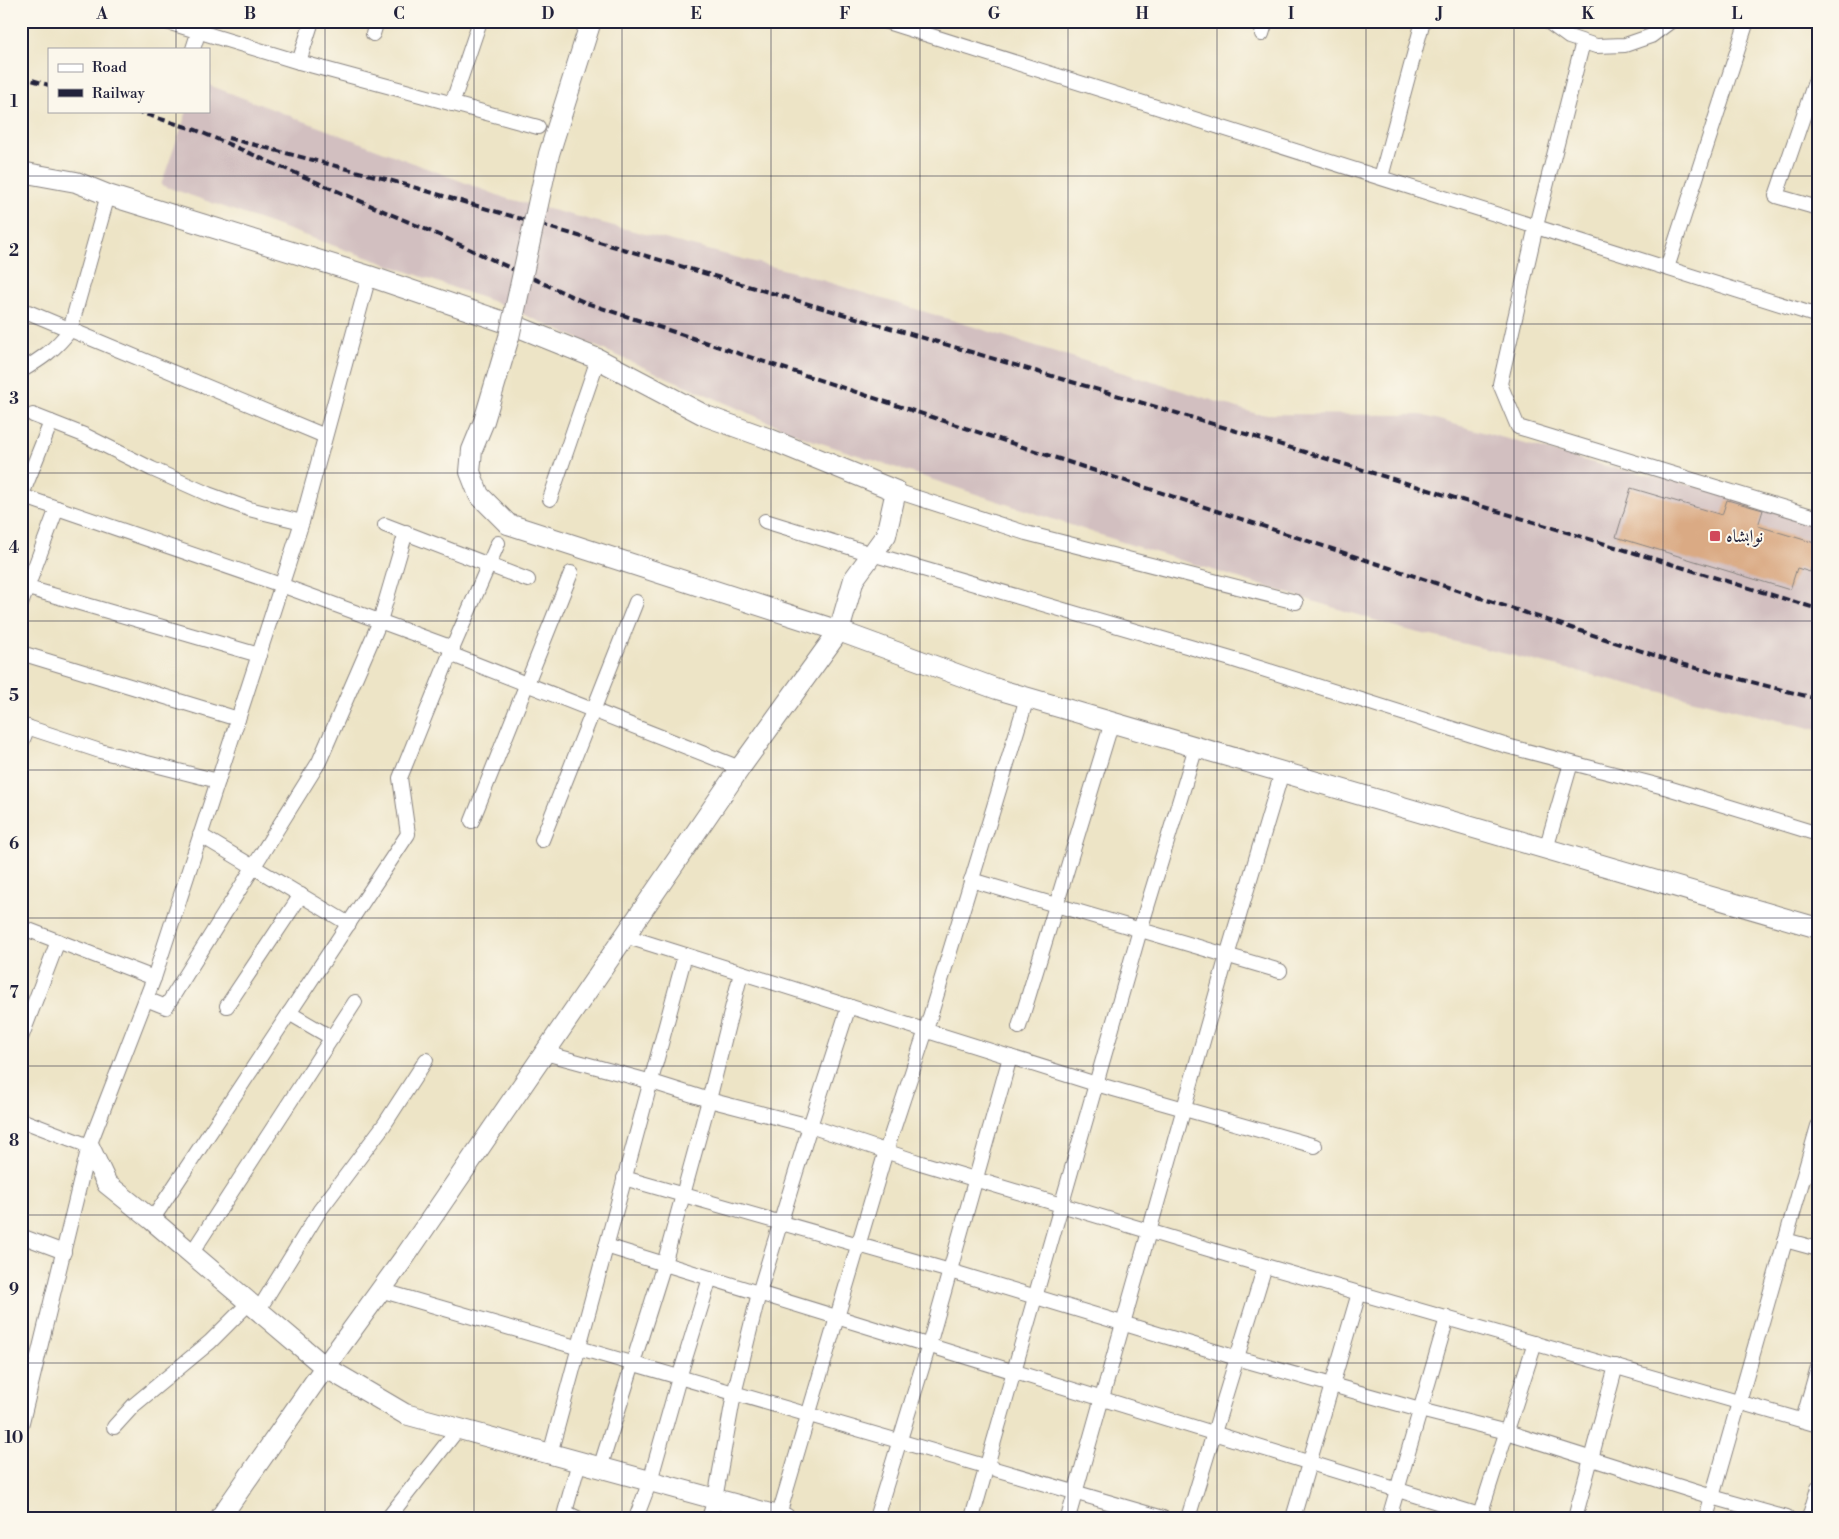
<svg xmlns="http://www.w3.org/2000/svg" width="1839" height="1539" viewBox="0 0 1839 1539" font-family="'Libre Bodoni',Amiri,serif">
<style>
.industrial{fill:#d2bfc0}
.building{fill:#daaa84}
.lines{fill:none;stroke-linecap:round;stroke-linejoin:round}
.street-casing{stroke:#888380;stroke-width:16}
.secondary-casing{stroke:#888380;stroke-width:22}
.street{stroke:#fff;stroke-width:14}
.secondary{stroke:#fff;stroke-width:20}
.rail{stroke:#22223b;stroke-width:4;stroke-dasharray:8 4;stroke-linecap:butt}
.secondary-bridge-casing{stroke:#888380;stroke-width:22;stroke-linecap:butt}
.secondary-bridge{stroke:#fff;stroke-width:20}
.grid{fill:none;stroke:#22223b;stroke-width:1;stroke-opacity:0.55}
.poi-dot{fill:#d1495b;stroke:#fbf7ec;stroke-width:2}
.labels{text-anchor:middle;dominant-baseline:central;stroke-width:4;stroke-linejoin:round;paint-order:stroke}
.poi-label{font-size:18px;fill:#22223b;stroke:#fbf7ec;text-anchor:start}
.neatline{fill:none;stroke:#22223b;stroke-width:2}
.grid-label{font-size:16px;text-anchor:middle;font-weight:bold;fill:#22223b}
</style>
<rect width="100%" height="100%" fill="#fbf7ec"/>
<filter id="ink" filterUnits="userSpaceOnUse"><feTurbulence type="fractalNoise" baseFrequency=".02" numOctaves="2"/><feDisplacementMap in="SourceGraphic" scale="10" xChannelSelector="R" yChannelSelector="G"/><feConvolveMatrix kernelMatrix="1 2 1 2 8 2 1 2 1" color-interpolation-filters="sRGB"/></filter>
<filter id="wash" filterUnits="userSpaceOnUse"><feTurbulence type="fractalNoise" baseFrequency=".0096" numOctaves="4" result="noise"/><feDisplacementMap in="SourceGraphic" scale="20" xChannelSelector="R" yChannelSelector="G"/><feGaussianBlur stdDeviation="1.12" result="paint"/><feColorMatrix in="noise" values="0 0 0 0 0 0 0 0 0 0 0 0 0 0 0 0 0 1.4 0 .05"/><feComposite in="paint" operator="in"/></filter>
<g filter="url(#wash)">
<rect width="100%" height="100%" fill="#ede4c6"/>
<polygon class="industrial" points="209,85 505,198 805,275 1257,414 1421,415 1590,462 1727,493 1818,522 1818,730 1403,629 1122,542 803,437 497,303 161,185 187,111 209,111"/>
<g id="blocks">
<polygon class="building" points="1631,488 1722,515 1727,500 1763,510 1758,526 1818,544 1818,568 1812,566 1810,572 1797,568 1790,590 1616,537"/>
</g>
</g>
<g filter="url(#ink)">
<use href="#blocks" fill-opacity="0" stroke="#888380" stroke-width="1"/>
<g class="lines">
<defs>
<g id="street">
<polyline points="164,21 299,62 538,127"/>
<polyline points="884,21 1818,316"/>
<polyline points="1547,21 1569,37 1596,46 1625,45 1651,36 1671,21"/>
<polyline points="373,34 377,21"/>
<polyline points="1262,34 1266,21"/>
<polyline points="1583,42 1536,226 1500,384 1518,427 1818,518"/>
<polyline points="193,49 202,21"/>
<polyline points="299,62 312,21"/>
<polyline points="1818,73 1776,196 1818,208"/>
<polyline points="452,104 480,21"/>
<polyline points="1381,177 1423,21"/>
<polyline points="1667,268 1747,21"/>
<polyline points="28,312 325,436"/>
<path d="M21,371c20,-12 35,-22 49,-41l38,-135"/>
<polyline points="33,415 84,435 152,469 208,494 249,509 302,522"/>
<polyline points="896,491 1026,533 1296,602"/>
<polyline points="22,496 281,585 453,648"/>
<polyline points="21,497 51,422"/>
<polyline points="550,499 598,359"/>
<polyline points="765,521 872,554 1231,659 1507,746 1668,788 1818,834"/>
<polyline points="385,525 528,580"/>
<polyline points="28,588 259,655"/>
<polyline points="21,604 57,508"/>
<polyline points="21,653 238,719"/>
<polyline points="450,654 740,768"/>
<polyline points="21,725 100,751 218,781"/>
<polyline points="21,744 28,727"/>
<polyline points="472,821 571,573"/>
<polyline points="200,835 349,924"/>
<polyline points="542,840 636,602"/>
<polyline points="1546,849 1571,763"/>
<polyline points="971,880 1280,971"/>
<polyline points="21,927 154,978"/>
<polyline points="625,936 1096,1084 1315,1146"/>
<polyline points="146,999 166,1007 319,762 380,621 406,532"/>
<polyline points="227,1006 301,895"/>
<polyline points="289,1013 332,1038"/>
<polyline points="1019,1027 1112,722"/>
<polyline points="21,1038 58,941"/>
<polyline points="545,1053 652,1082 709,1100 810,1126 921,1163 1265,1266 1818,1425"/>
<polyline points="21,1120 89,1146"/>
<polyline points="624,1178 950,1271 1237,1358 1420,1410 1507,1432 1712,1497 1787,1518"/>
<polyline points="152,1220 408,834 400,778 450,654 498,543"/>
<polyline points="21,1236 64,1252"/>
<polyline points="1785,1240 1818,1249"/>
<polyline points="606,1246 1489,1518"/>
<polyline points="191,1254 355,1002"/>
<path d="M380,1290c261,77 522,153 783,228"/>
<polyline points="258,1311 320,1210 384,1125 426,1060"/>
<polyline points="1803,1420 1818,1367"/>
<polyline points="21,1426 89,1146 154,978 302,522 369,276"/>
<polyline points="114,1427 134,1405 210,1342 249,1303"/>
<polyline points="550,1454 685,955"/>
<polyline points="600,1468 664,1264 709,1100 741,973"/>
<polyline points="388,1518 458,1429"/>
<polyline points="577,1518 565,1512 579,1462"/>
<polyline points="636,1518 650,1481 679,1378 710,1278"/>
<polyline points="709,1518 715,1499 734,1394 759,1293 810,1126 849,1006"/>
<polyline points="778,1518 886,1151 926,1030 1027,698"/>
<polyline points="876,1518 929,1345 1010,1057"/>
<polyline points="972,1518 1140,930 1196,747"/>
<polyline points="1068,1518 1227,956 1282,772"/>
<polyline points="1188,1518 1265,1266"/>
<polyline points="1293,1518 1359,1293"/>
<polyline points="1389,1518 1447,1318"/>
<polyline points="1479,1518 1535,1343"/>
<polyline points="1575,1518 1616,1366"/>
<polyline points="1706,1518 1818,1126"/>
<polyline points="1809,1518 1818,1488"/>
</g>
<g id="secondary">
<polyline points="21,172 76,182 108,195 369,276 516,326 598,359 706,416 767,438 896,491 886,535 854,579 839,631 740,768 404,1258 325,1367 220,1518"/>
<polyline points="508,524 839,631 997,689 1818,928"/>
<polyline points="89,1146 107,1184 152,1220 325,1367 405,1414 785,1518"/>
</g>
</defs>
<use href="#street" class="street-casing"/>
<use href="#secondary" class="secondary-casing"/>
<use href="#street" class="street"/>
<use href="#secondary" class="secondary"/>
<g class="rail">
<polyline points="21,77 49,85"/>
<polyline points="135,111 196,130 441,236 586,303 1681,664 1818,699"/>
<polyline points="228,138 386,179 961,349 1190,417 1818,609"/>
</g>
<defs>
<polyline id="secondary-bridge" points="508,524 479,495 470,472 472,450 484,421 509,337 549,154 591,21"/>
</defs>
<use href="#secondary-bridge" class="secondary-bridge-casing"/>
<use href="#secondary-bridge" class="secondary-bridge"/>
</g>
</g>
<path class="grid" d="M176,21v28M325,21v1497M474,21v1497M622,21v1497M771,21v1497M920,21v1497M1068,21v1497M1217,21v1497M1366,21v1497M1514,21v1497M1663,21v1497M176,111v1407M21,176h1797M21,324h1797M21,473h1797M21,621h1797M21,770h1797M21,918h1797M21,1066h1797M21,1215h1797M21,1363h1797"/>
<rect class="poi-dot" x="1709" y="530" width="12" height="12" rx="2.5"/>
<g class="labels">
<g class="poi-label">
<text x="1726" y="536">نوابشاہ</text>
</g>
</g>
<rect width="1839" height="1539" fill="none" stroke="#fbf7ec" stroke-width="55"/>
<rect x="48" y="48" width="162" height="65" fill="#fbf7ec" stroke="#a4a2a5"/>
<rect x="58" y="64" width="25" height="8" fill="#ffffff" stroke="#a4a2a5"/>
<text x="92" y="72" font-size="15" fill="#22223b">Road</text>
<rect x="58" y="89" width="25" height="8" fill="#22223b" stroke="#a4a2a5"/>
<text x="92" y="98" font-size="15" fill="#22223b">Railway</text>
<rect x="28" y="28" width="1784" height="1484" class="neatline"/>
<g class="grid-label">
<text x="102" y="19">A</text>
<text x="250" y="19">B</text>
<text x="399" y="19">C</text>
<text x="548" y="19">D</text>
<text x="696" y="19">E</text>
<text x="845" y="19">F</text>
<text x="994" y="19">G</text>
<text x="1142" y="19">H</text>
<text x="1291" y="19">I</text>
<text x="1440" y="19">J</text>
<text x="1588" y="19">K</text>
<text x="1737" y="19">L</text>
<text x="14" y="107">1</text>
<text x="14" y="256">2</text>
<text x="14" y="404">3</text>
<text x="14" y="553">4</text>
<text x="14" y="701">5</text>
<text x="14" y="849">6</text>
<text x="14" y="998">7</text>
<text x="14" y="1146">8</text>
<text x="14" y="1295">9</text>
<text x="14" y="1443">10</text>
</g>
</svg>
